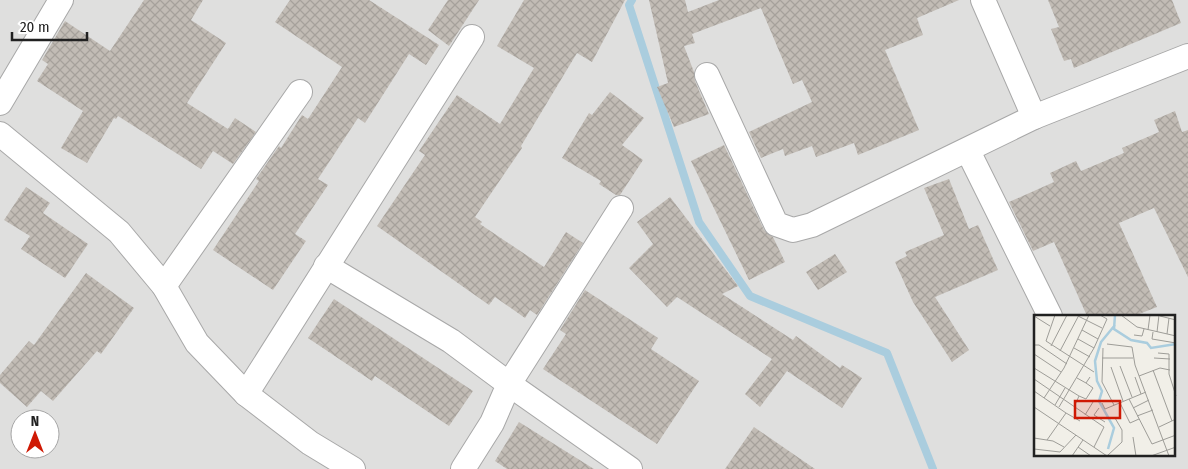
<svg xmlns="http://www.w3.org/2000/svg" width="1188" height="469" viewBox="0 0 1188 469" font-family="'Fira Sans Condensed',sans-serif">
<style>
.residential{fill:#dfdfde;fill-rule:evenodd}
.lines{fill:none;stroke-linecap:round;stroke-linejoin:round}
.stream{stroke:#aacdde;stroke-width:8}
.building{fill:url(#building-cross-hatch)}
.minor-casing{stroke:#a8a8a8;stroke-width:26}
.minor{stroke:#fff;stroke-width:24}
.inset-river{fill:none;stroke:#aacdde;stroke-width:2.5}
.inset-road{fill:none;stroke:#9e9d98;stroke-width:1}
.view{fill:#cf1904;fill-opacity:0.15;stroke:#cf1904;stroke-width:2.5}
.inset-edge{fill:none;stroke:#212121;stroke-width:2.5}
</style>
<defs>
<pattern id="building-cross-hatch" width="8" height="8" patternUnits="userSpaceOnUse" patternTransform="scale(1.25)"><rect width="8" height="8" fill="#c2bcb5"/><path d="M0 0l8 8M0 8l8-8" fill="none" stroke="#a6a19b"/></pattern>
</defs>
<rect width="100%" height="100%" fill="#f1efe8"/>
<path class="residential" d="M0,0h1188v469h-1188zM1036,316h138v139h-138zM20,419h30v30h-30z"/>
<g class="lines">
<polyline class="stream" points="632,0 629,5 699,222 750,296 887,353 933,469"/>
</g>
<g class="building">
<polygon points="144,0 203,0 191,20 226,43 187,103 228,129 235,118 256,132 233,164 213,151 201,169 118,116 116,119 114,118 87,163 61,148 83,111 37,81 48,64 42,60 65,21 110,51"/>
<polygon points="290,0 369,0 439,45 426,65 409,54 365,123 358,118 318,179 328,185 295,234 306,241 273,290 213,250 259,181 256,179 279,146 281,148 302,115 308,119 342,67 275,22"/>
<polygon points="448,0 479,0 449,46 428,30"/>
<polygon points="524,0 625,0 592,62 577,53 521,146 522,148 475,217 482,222 480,224 544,267 566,232 583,243 537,315 530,310 525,318 495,297 489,305 377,226 425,155 419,151 457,95 500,124 534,68 497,46"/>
<polygon points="649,0 685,0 688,12 719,0 959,0 917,18 923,35 885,50 919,130 858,155 854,143 816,157 812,146 785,156 783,149 761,158 749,132 812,102 802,80 793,84 761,8 692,34 695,43 684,46 694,72 695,81 709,114 674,127 657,87 668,83"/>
<polygon points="1048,0 1172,0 1181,23 1074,68 1071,59 1064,61 1051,29 1059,27"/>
<polygon points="610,92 644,118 622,145 643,160 620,195 616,195 599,184 601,181 562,158 589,113 592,115"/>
<polygon points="1175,111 1182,132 1188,130 1188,277 1154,208 1119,223 1157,307 1134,316 1087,316 1054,242 1033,251 1009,202 1054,182 1050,173 1076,161 1081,171 1124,153 1122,148 1159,132 1154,120"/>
<polygon points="724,145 764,230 773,237 785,262 749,280 691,161"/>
<polygon points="949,179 969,229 978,225 998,270 935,297 969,350 952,362 913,302 895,262 907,256 905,252 944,235 924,188"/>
<polygon points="26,187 50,203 43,213 88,244 65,278 21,249 30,236 4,220"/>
<polygon points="670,197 738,286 722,294 793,340 796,336 840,368 842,365 862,378 842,408 787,371 760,407 745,394 772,359 677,297 667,307 629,268 653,244 637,222"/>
<polygon points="835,254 847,272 818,290 806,272"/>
<polygon points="86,273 134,308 101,354 97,351 53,401 41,391 27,407 0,383 0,375 29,341 34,345"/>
<polygon points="585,290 658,338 651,349 699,381 657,444 543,369 566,334 560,330"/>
<polygon points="334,299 473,391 449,426 375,376 372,381 308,338"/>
<polygon points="519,422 594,469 507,469 495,461"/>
<polygon points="754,427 815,469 725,469"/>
</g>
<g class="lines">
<defs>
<g id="minor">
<polyline points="983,0 1034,117"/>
<polyline points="707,75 776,224 793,230 812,225 1034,117 1188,56"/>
<polyline points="0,103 61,0"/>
<polyline points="0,134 119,232 164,286 197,343 246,394 310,443 353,469"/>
<polyline points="968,151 1050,316"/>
<polyline points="621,208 509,384 630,469"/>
<polyline points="326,266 451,341 509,384 492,423 463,469"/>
<polyline points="164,286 300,92"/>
<polyline points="246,394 472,37"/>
</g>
</defs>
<use href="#minor" class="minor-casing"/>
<use href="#minor" class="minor"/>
</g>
<g transform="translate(1034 315)">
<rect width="141" height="141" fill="#f1efe8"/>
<path class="inset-river" d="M81,0l-1,14 17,11 16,3 4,5 25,-4M74,134l6,-21 -15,-27 3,-10 -5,-10 -2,-20 6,-19 14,-17"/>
<path class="inset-road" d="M21,0l-9,26 48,31M87,0l16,12 39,9M0,1l16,10M44,1l24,12M126,1l16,4M48,15l16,9M114,15l2,-15M119,17l-1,7 24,4M123,17l2,-17M133,19l2,-16M100,20l8,1 2,-7M44,24l16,9M73,29l25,3 3,18 34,91M0,30h5l28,19M17,31l16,-31M40,33l16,9M69,33l-1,34 12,23M26,36l19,-36M124,38l11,1v20l7,22M0,39l27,18M68,43h31M120,43l16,1M86,51l12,31M77,52l12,34M0,53l45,28 -4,9M119,55l19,51M105,61l21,-8 10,2M101,62l6,17M43,63l9,5 4,-6M0,64l70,48 -10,20M0,76l32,22 -19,27M45,81l7,3 7,-11 -7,-5M10,83l20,-30 25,-53M95,84l23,45 24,-9M68,88l3,6 41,-17M86,88l10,20 9,-4M21,90l10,-17M0,92l73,49M25,92l35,-59 13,-29 -7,-4M65,93l-5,7 11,7M99,93l16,-8M32,98l14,8M51,100l8,-13M103,101l16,-6M125,112l17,-8M99,122l3,19M0,123l19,3 11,6M44,132l13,9M0,134l26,3 16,-17M38,141l11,-16M73,141l15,-14v-12l-7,-12M117,141l25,-9"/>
<path class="view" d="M41,86h45v17h-45z"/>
<rect width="141" height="141" class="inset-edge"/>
</g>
<g transform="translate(35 434)"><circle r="24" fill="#ffffff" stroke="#a6a6a6"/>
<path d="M0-4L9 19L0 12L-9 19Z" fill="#cf1904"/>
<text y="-8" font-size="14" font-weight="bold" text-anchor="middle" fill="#212121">N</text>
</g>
<path d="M12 32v8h75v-8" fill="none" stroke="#212121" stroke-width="2.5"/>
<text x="20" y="32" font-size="15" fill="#212121" stroke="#ffffff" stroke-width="4" paint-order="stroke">20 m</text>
</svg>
